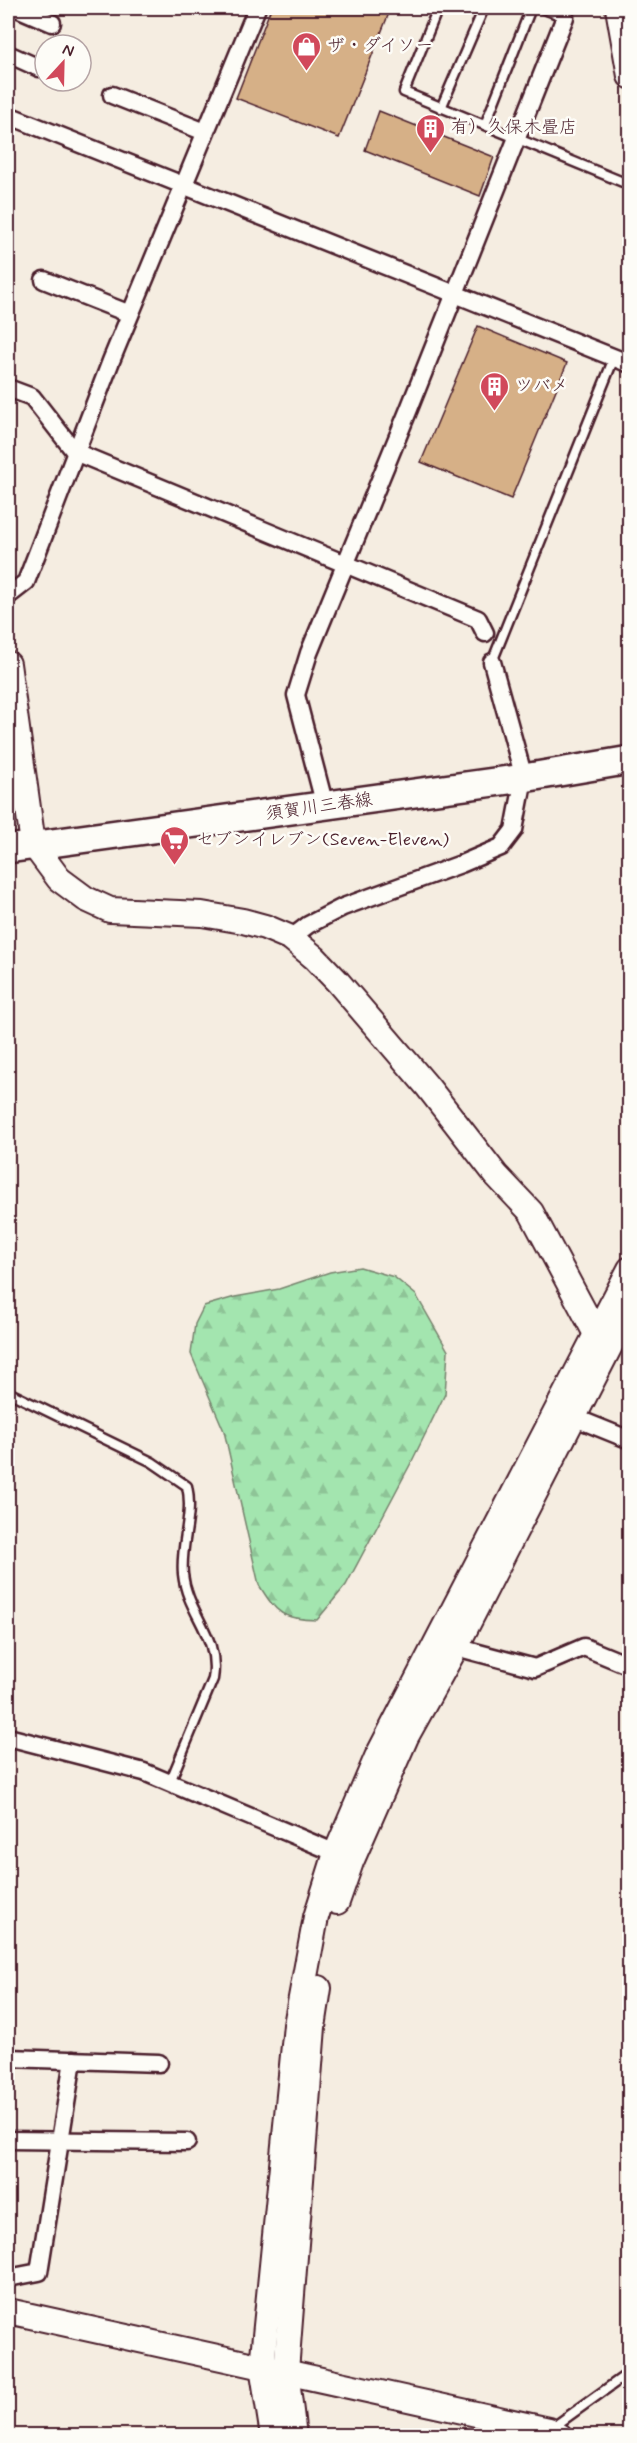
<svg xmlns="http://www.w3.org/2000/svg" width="637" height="2443" viewBox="0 0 637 2443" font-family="Mynerve,'Klee One',sans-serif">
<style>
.forest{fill:url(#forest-firs);stroke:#76826d;stroke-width:1.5}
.building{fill:#d6b087;stroke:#4a1f2b;stroke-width:1.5}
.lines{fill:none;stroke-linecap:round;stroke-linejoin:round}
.lane-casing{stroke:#4a1f2b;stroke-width:13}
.street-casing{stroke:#4a1f2b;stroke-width:21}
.secondary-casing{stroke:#4a1f2b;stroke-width:28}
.primary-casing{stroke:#4a1f2b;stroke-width:32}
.lane{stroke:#fdfcf7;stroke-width:8}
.street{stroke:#fdfcf7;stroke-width:16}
.secondary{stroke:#fdfcf7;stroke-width:24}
.primary{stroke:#fdfcf7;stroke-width:27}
.labels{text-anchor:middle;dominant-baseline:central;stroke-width:5;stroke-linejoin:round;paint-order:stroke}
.poi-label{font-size:18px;fill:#4a1f2b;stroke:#fdfcf7;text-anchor:start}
.street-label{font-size:18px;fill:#4a1f2b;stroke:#fdfcf7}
</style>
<defs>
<pattern id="forest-firs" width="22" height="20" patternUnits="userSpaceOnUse" patternTransform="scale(1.5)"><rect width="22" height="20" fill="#a3e5af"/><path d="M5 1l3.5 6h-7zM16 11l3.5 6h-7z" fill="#8ec497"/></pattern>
</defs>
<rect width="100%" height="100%" fill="#f5ede1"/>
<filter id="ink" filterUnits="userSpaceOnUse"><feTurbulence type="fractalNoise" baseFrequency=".0167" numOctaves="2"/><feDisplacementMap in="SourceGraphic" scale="12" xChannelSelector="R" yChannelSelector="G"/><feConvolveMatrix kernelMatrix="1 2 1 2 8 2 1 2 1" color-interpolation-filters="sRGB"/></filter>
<g filter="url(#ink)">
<path class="forest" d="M360,1267l34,10 22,18 32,56 -3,43 -34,69 -65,122 -29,35c-35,-1 -40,-6 -58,-35l-35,-154 -33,-77 4,-30 9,-18 31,-9 44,-8 51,-17z"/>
<g class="building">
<polygon points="271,8 391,8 339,138 236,98"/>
<polygon points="379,111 494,157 480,196 365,150"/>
<polygon points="478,326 567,363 511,499 421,462"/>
</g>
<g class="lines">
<defs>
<g id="lane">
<polyline points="438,8 404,92 630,185"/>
<polyline points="541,8 565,17"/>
<polyline points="441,108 484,8"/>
<polyline points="485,125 531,8"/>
<polyline points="492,662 614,358"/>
<path d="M8,1392l144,70 35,24c7,30 -7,58 -4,88 4,40 37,61 30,105l-43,103"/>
<polyline points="552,2428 630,2372"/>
</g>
<g id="street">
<polyline points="17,8 52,23"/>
<polyline points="8,54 39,68"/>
<polyline points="112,95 205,132"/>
<polyline points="8,115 630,364"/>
<polyline points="44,280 130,314"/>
<polyline points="8,388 32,397 75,452 478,619 485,633"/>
<polyline points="8,596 26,582 111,361 257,8"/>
<polyline points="325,806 296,695 309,653 409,409 565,17"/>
<polyline points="291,938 308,925 343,907 461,864 501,847 514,830 524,778 492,662"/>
<polyline points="573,1417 630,1440"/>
<polyline points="456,1647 535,1668 584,1647 630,1666"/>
<polyline points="8,1737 144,1772 336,1853"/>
<polyline points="8,2058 159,2063"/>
<polyline points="8,2140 187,2142"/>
<polyline points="8,2278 39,2272 73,2060"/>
</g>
<g id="secondary">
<polyline points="618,8 630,76"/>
<polyline points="8,664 33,844 59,879 86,899 110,910 202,914 243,921 265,927 291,938 315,958 338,982 427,1086 496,1175 531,1212 596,1334 606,1343"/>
<polyline points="337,1902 351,1862 406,1737 456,1647 630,1307"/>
<polyline points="8,2311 549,2430 560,2436"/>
<polyline points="273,2436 262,2366 296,2025 316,1917 336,1853 377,1757 630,1269"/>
<polyline points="294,2436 286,2371 313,2027 319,1988"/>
</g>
<polyline id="primary" points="8,849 524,778 630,760"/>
</defs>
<use href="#lane" class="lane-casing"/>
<use href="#street" class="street-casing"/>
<use href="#secondary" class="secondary-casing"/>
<use href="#primary" class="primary-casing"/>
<use href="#lane" class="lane"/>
<use href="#street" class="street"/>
<use href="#secondary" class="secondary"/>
<use href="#primary" class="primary"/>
</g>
</g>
<defs>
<symbol id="shop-pin" viewBox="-11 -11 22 30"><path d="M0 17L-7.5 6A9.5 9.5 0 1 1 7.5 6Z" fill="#d1495b" stroke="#fdfcf7"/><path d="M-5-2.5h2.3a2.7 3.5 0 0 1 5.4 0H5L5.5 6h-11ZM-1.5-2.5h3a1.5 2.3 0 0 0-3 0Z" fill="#fff"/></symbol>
<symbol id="building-pin" viewBox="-11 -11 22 30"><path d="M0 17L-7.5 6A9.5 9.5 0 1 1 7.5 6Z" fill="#d1495b" stroke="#fdfcf7"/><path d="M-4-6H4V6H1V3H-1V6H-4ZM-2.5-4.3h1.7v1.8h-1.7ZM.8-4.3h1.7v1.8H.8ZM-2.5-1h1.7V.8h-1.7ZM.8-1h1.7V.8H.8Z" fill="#fff"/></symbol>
<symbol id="supermarket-pin" viewBox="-11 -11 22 30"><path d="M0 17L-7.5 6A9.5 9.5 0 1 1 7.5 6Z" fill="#d1495b" stroke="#fdfcf7"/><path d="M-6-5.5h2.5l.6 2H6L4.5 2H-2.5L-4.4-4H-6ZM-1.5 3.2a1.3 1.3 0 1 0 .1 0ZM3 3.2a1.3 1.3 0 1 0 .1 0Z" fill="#fff"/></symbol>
</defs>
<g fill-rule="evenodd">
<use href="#shop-pin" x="290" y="30" width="33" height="45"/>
<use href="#building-pin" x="414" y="112" width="33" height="45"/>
<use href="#building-pin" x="478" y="370" width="33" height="45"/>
<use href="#supermarket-pin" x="158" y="824" width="33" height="45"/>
</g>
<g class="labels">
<g class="poi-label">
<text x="327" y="46">ザ・ダイソー</text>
<text x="451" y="128">有）久保木畳店</text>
<text x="515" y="386">ツバメ</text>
<text x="196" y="840">セブンイレブン(Seven-Eleven)</text>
</g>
<g class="street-label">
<text transform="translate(319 807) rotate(-8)">須賀川三春線</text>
</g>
</g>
<rect width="637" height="2443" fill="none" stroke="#fdfcf7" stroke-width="30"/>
<rect x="15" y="15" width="607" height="2413" fill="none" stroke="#4a1f2b" stroke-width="2" filter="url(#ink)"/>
<g transform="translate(63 63) rotate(22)"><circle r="28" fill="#fdfcf7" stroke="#b5a4a5" stroke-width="1.5"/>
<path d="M0-4.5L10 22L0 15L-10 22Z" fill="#d1495b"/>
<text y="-9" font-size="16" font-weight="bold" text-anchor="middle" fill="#4a1f2b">N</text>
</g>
</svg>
